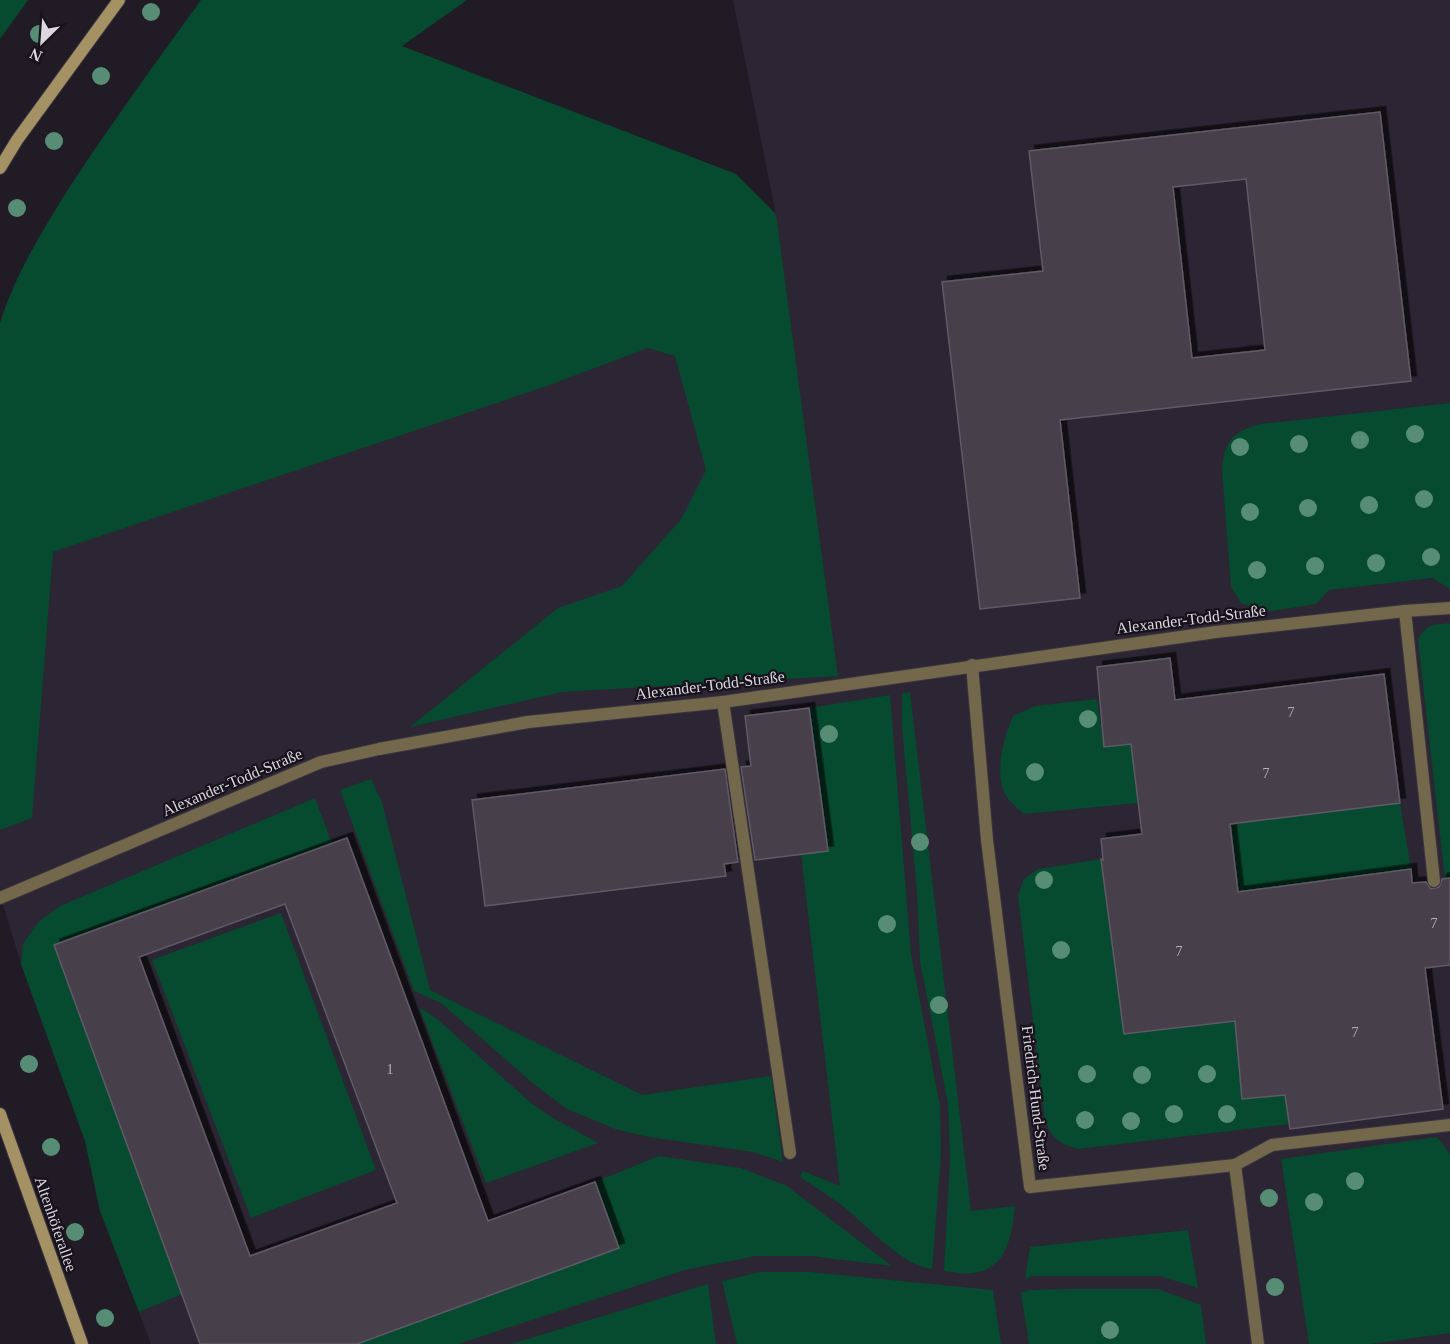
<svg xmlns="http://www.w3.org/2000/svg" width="1450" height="1344" viewBox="0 0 1450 1344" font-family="Georgia,serif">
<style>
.education{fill:#2c2533}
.green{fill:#064a2f}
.building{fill:#47404c;stroke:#605a66;stroke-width:1.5;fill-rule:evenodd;filter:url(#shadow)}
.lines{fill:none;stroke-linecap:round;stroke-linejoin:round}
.lane-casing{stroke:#3b353f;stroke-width:14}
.secondary-casing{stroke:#3b353f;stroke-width:14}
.lane{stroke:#73684c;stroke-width:12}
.secondary{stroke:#a49265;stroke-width:12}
.tree{fill:#568d74}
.labels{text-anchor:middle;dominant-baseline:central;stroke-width:4.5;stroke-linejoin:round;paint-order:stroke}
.number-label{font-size:14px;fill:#b6b1ba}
.street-label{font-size:16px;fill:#dbd7de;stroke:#17121c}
</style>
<defs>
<filter id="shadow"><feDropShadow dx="5.5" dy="-5.5" stdDeviation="0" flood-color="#0009"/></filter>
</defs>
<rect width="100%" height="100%" fill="#211b25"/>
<polygon class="education" points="733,0 1450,0 1450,1344 151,1344 100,1211 85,1141 21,964 0,895 0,555 776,215"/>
<g class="green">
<polygon points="0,0 28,0 0,39"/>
<path d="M201,0h266l-65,46 334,128 40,40 62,462 -276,16 -152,35 148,-119 64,-22 60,-68 24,-48 -31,-114 -27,-8 -101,38 -494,166 -21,266 -32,12v-507c15,-48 42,-92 69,-135 42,-64 87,-126 132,-188z"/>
<path d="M1450,403v186l-18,-11 -103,12 -13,14 -44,7 -16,-2 -15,-6 -10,-16 -9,-117c2,-28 11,-39 38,-46z"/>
<path d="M1450,623v255l-5,1 -27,-239c7,-16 16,-15 32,-17z"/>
<path d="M910,692l61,519 44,-5c-3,28 -7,63 -42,67 -9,2 -20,-1 -29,-2l6,-114 -2,-53 -28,-143 -3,-69 -15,-165v-34z"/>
<path d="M890,695l21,259 29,152 1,49 -9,114c-31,-3 -68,-47 -93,-66 -13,-9 -26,-17 -39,-26l3,-6 37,15 -39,-332 26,-3 -18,-143z"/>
<path d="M1097,699l7,48 27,-3 7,59 -114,11c-5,-5 -11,-9 -15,-14 -17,-21 -6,-61 4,-84l22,-10z"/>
<polygon points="371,779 382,802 430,990 642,1095 771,1076 783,1162 753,1152 649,1137 615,1129 567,1109 535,1085 441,1003 414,991 340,790"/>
<polygon points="315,798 332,843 54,946 182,1294 139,1312 100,1211 85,1141 21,964 23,944 38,922 60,906"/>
<polygon points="1400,803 1411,869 1259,889 1241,910 1233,844 1207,827"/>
<path d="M1101,859l23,175 129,-15 -11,80 43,-4 4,29 -211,25c-20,-6 -24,-9 -33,-28l-27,-226 6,-16 14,-10z"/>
<polygon points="281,913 376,1170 251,1218 152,960"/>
<polygon points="419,1007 436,1018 530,1102 551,1117 598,1143 486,1183"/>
<polygon points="1437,1137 1450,1154 1450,1333 1370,1344 1309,1344 1281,1159"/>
<polygon points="659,1156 741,1168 787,1186 892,1266 811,1256 756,1256 685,1270 458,1344 357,1344 619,1247 595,1182"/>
<polygon points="1188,1230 1198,1288 1160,1276 1032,1276 1025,1279 1030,1247"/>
<polygon points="760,1272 809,1272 993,1290 1001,1344 737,1344 722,1281"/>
<polygon points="708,1284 716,1344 511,1344"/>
<polygon points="1069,1289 1158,1289 1201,1305 1206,1344 1029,1344 1021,1293 1029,1290"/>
</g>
<g class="building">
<path d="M1380,112l31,269 -351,39 20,178 -100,11 -38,-327 101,-11 -14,-120zM1246,179l19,171 -73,8 -19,-171z"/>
<polygon points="1170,658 1175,700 1384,674 1400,803 1230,824 1238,892 1411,869 1412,883 1426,882 1431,889 1439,887 1442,879 1450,878 1450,965 1425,968 1443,1109 1290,1129 1285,1095 1242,1099 1235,1021 1124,1034 1101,859 1103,860 1101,839 1142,834 1131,744 1104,747 1097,667"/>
<polygon points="809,708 828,851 755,860 741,767 751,766 745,716"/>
<polygon points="725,769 738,862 724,864 726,876 485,906 472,800"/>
<path d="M347,838l141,383 107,-39 24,66 -262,96h-157l-146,-399zM285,904l112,299 -147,53 -111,-299z"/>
</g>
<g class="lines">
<defs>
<g id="lane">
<polyline points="1405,611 1434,881"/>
<polyline points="972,665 987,840 1030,1187 1235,1165 1272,1145 1450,1125"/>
<polyline points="723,702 790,1153"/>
<polyline points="0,898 321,762 379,749 528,722 723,702 1216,632 1405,611 1450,608"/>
<polyline points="1235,1165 1258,1344"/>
</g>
<g id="secondary">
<polyline points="0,168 17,140 119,0"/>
<polyline points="0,1114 82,1344"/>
</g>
</defs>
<use href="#lane" class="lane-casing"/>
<use href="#secondary" class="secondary-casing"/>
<use href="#lane" class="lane"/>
<use href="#secondary" class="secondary"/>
</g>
<g class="tree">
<circle cx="151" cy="12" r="9"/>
<circle cx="39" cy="34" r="9"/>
<circle cx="101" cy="76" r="9"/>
<circle cx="54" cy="141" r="9"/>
<circle cx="17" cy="208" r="9"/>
<circle cx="1415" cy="434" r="9"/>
<circle cx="1360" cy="440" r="9"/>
<circle cx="1299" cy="444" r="9"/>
<circle cx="1240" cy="447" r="9"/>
<circle cx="1424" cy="499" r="9"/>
<circle cx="1369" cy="505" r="9"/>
<circle cx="1308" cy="508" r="9"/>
<circle cx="1250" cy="512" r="9"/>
<circle cx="1431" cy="557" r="9"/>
<circle cx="1376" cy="563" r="9"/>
<circle cx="1315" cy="566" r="9"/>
<circle cx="1257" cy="570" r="9"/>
<circle cx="1088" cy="719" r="9"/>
<circle cx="829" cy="734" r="9"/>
<circle cx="1035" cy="772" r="9"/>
<circle cx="920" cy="842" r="9"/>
<circle cx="1044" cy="880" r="9"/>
<circle cx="887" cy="924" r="9"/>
<circle cx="1061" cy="950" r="9"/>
<circle cx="939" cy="1005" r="9"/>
<circle cx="29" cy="1064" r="9"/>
<circle cx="1087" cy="1074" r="9"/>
<circle cx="1207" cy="1074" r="9"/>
<circle cx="1142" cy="1075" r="9"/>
<circle cx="1174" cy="1114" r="9"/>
<circle cx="1227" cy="1114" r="9"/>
<circle cx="1085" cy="1120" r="9"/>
<circle cx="1131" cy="1121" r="9"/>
<circle cx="51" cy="1147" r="9"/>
<circle cx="1355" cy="1181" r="9"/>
<circle cx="1269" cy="1198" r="9"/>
<circle cx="1314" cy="1202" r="9"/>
<circle cx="75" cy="1232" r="9"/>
<circle cx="1275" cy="1287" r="9"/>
<circle cx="105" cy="1318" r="9"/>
<circle cx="1110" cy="1330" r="9"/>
</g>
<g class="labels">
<g class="number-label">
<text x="1291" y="712">7</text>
<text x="1266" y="773">7</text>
<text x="1434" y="923">7</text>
<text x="1179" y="951">7</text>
<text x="1355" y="1032">7</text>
<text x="390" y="1069">1</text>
</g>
<g class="street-label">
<text transform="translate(1191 619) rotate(-7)">Alexander-Todd-Straße</text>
<text transform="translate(710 685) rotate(-7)">Alexander-Todd-Straße</text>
<text transform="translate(232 782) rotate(-23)">Alexander-Todd-Straße</text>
<text transform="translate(1036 1098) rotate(83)">Friedrich-Hund-Straße</text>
<text transform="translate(56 1224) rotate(71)">Altenhöferallee</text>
</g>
</g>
<g transform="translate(42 42) rotate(205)" stroke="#17121c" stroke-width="4.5" paint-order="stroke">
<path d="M0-4.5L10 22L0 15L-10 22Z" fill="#dbd7de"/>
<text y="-9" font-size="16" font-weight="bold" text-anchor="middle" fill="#dbd7de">N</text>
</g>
</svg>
